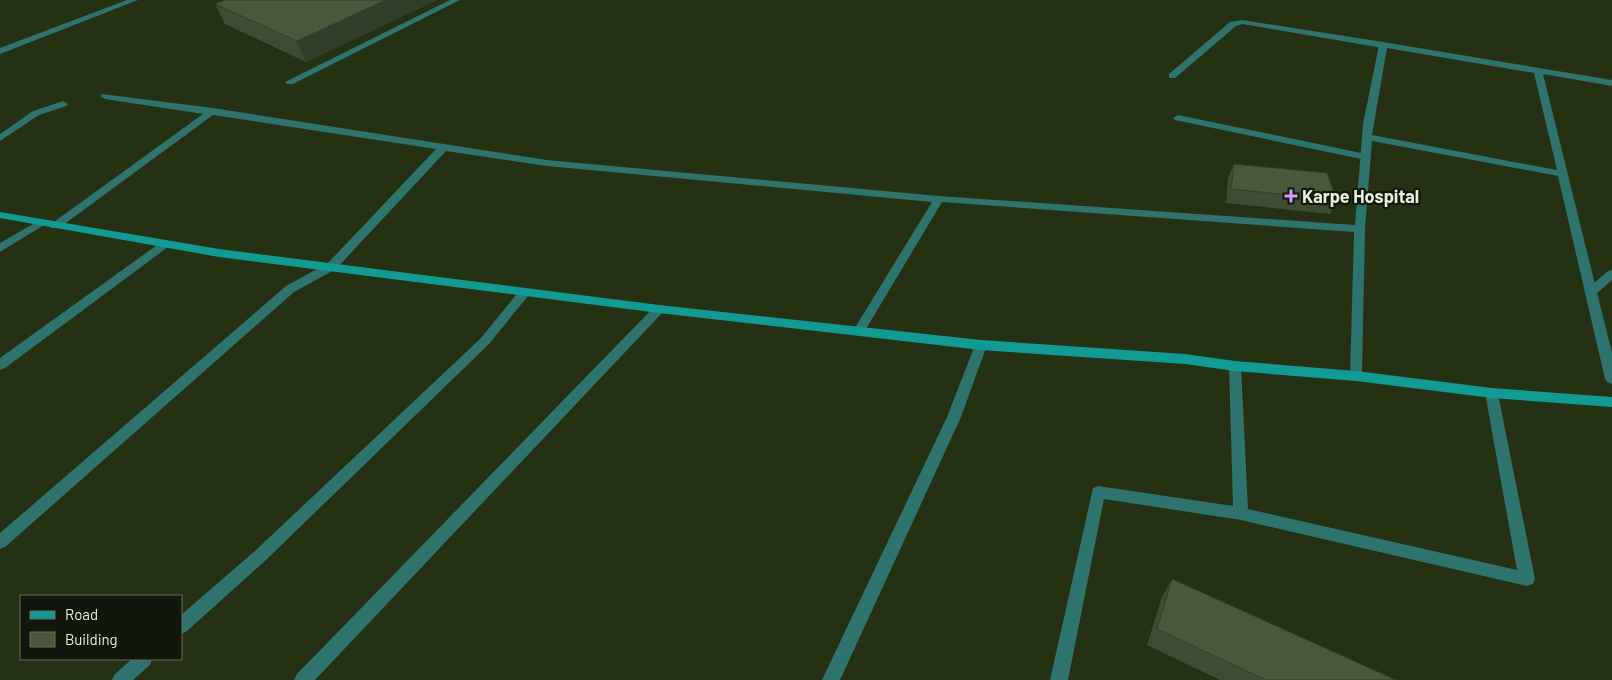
<svg xmlns="http://www.w3.org/2000/svg" width="1612" height="680" viewBox="0 0 1612 680" font-family="Barlow,sans-serif">
<style>
.lines{fill:none;stroke-linecap:round;stroke-linejoin:round}
.lane{fill:#2e736e;fill-rule:evenodd}
.street{fill:#2e736e;fill-rule:evenodd}
.secondary{fill:#129b94;fill-rule:evenodd}
.wall{fill:#3f4c31}
.shaded-wall{fill:#333e28}
.building{fill:#495839;stroke:#333e28}
.poi-dot{fill:#d39cfd;stroke:#11170a;stroke-width:2}
.labels{text-anchor:middle;dominant-baseline:central;stroke-width:4.5;stroke-linejoin:round;paint-order:stroke}
.poi-label{font-size:18px;font-weight:bold;fill:#e6f0dd;stroke:#11170a;text-anchor:start}
</style>
<rect width="100%" height="100%" fill="#243113"/>
<g class="lines">
<g class="lane">
<polygon points="450,0 460,0 293,84 287,84 285,82"/>
<polygon points="1242,20 1383,42 1387,45 1383,48 1242,24 1236,26 1175,78 1169,78 1169,74 1230,22"/>
<polygon points="1178,115 1366,154 1371,157 1366,160 1175,120 1173,118"/>
<polygon points="1612,270 1612,280 1595,295 1587,295 1585,292 1587,289 1608,271"/>
</g>
<g class="street">
<polygon points="127,0 138,0 0,54 0,48"/>
<path d="M1383,42l229,38v6l-69,-12 69,279v31l-5,-2 -2,-3 -47,-203 -186,-35 -7,88 -3,147 -1,3h-10l-1,-3 4,-144 -412,-30 -79,132 -4,1 -6,-4 79,-129 -385,-36 -101,-15 -110,118 -42,23 -289,255 -5,2v-16l286,-247 42,-23 108,-114 -223,-34 -154,113h-8l-1,-2 1,-2 152,-110 -98,-15 -5,-3 2,-2 111,14 334,52 392,36 416,29 8,-101 16,-79zM1387,48l147,25 23,97 -185,-35z"/>
<polygon points="63,101 68,104 66,106 39,115 0,141 0,134 33,111"/>
<polygon points="40,220 44,221 45,223 44,225 0,252 0,243"/>
<polygon points="164,240 168,241 170,244 168,247 5,368 0,370 0,358"/>
<polygon points="524,289 530,293 528,296 489,344 266,560 187,631 181,634 181,615 256,550 481,338 520,290"/>
<polygon points="659,305 663,306 665,309 663,312 315,680 294,680 297,674 655,306"/>
<polygon points="981,340 985,342 987,345 961,417 840,680 822,680 947,417 975,345 977,342"/>
<polygon points="1235,361 1240,363 1241,366 1248,509 1517,570 1485,393 1487,389 1497,389 1535,579 1533,584 1527,586 1241,520 1104,499 1068,680 1050,680 1093,488 1098,486 1233,506 1229,366 1230,363"/>
<polygon points="132,659 152,659 150,665 133,680 112,680 115,674"/>
</g>
<polygon class="secondary" points="0,212 219,249 659,305 981,340 1185,354 1235,361 1356,371 1492,388 1612,397 1612,407 1492,398 1356,381 1235,371 1185,364 981,350 659,313 219,257 0,218"/>
</g>
<g class="wall">
<polygon points="225,0 437,0 306,62 225,24 215,4"/>
<polygon points="1234,164 1337,200 1330,214 1226,203 1228,177"/>
<polygon points="1172,579 1396,680 1220,680 1147,645 1162,597"/>
</g>
<polygon class="shaded-wall" points="386,0 437,0 306,62 297,41"/>
<g class="building">
<polygon points="225,0 386,0 297,41 215,4"/>
<polygon points="1234,164 1327,173 1337,200 1231,189"/>
<polygon points="1172,579 1396,680 1266,680 1157,629"/>
</g>
<path class="poi-dot" d="M1288.5 188.5h5v5h5v5h-5v5h-5v-5h-5v-5h5z"/>
<g class="labels">
<g class="poi-label">
<text x="1302" y="196">Karpe Hospital</text>
</g>
</g>
<rect x="20" y="595" width="162" height="65" fill="#11170a" stroke="#666e5e"/>
<rect x="30" y="611" width="25" height="8" fill="#129b94" stroke="#666e5e"/>
<text x="65" y="620" font-size="15" fill="#e6f0dd">Road</text>
<rect x="30" y="632" width="25" height="15" fill="#495839" stroke="#666e5e"/>
<text x="65" y="645" font-size="15" fill="#e6f0dd">Building</text>
</svg>
